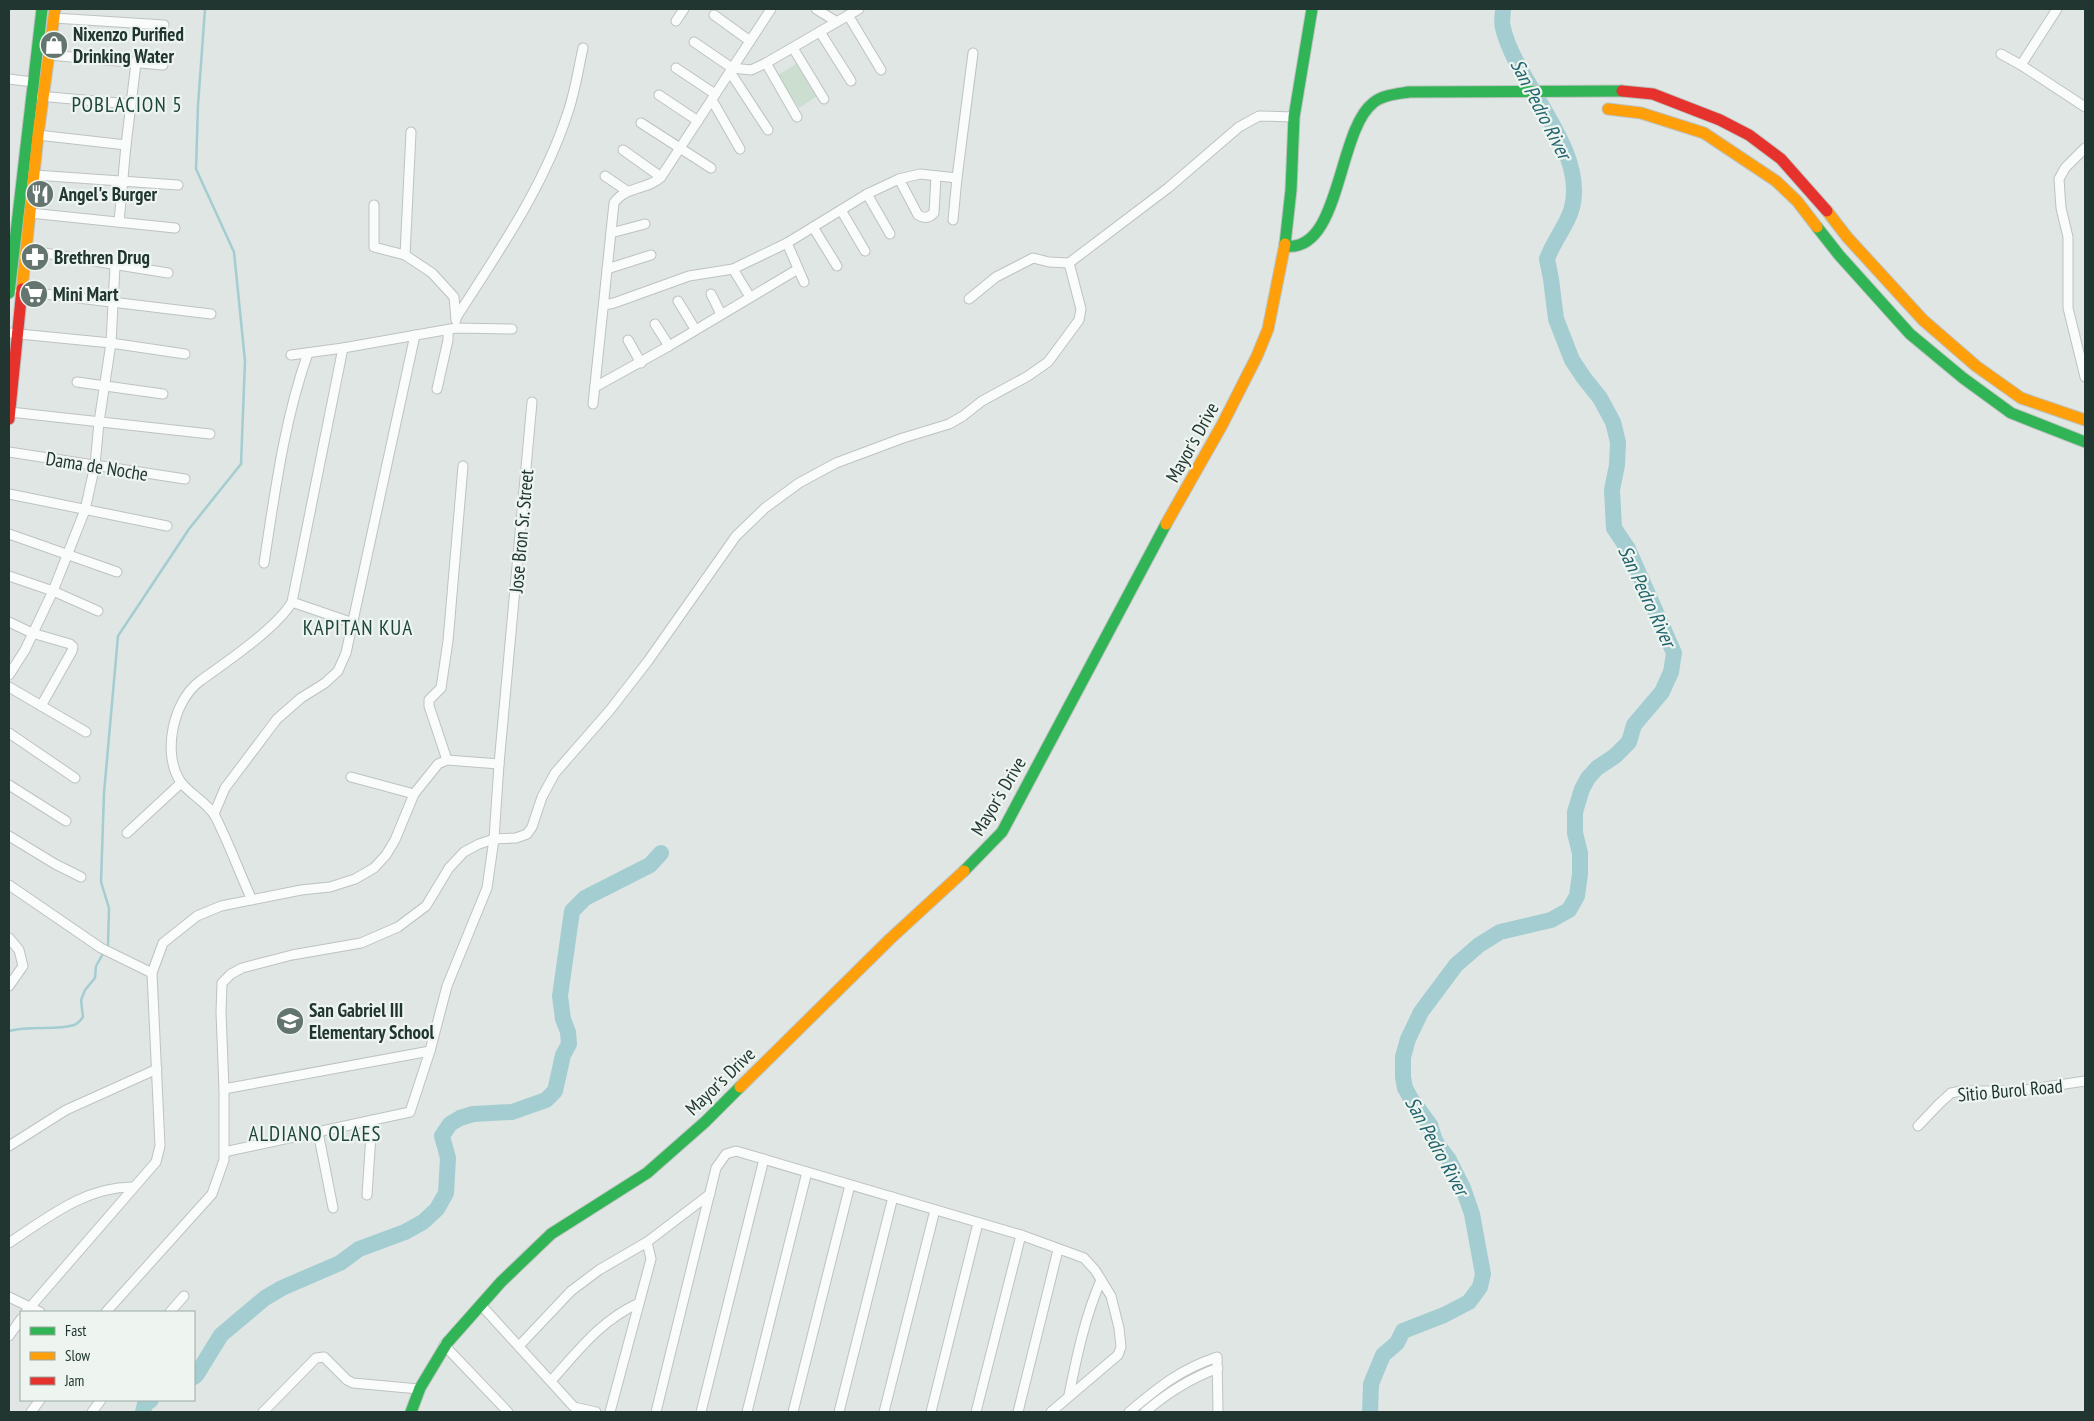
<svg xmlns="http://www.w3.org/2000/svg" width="2094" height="1421" viewBox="0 0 2094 1421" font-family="'PT Sans Narrow',sans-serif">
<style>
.green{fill:#cbded0}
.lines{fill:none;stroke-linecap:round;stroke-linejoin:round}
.stream{stroke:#a4cdd1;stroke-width:2.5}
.river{stroke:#a4cdd1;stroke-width:16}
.street-casing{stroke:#bdc3c0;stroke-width:11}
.fast-casing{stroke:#bdc3c1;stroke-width:13}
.slow-casing{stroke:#bdc3c1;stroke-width:13}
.jam-casing{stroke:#bdc3c1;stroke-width:13}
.street{stroke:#fafbfb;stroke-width:9}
.fast{stroke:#30b455;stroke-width:11}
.slow{stroke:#ff9f0a;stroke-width:11}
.jam{stroke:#e5322d;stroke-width:11}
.labels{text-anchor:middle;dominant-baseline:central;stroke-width:4.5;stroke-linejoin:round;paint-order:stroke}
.poi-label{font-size:19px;font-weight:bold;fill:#213630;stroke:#eef5f1;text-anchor:start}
.street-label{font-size:19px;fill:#213630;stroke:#eef5f1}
.water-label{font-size:20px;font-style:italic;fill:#21636c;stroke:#eef5f1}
.quarter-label{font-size:21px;letter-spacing:1px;fill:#1f463b;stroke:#eef5f1}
</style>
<rect width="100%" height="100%" fill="#e0e6e3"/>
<polygon class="green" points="796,64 817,96 799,108 778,75"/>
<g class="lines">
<path class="stream" d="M9,1031c21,-6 47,0 65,-6 4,-1 6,-4 9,-8l-2,-17 4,-10 10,-12 1,-12 12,-21 1,-37 -8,-26 3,-89 14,-157 71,-107 52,-65 4,-103 -11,-109 -38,-83 2,-64 7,-96"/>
<g class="river">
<polyline points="194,1377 197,1374 221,1335 265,1298 282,1288 340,1263 359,1249 405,1232 423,1222 437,1209 446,1193 448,1158 442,1136 450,1124 460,1118 473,1114 512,1112 546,1100 555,1091 563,1055 569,1044 568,1032 563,1019 560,996 572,911 585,898 650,865 661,853"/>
<polyline points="143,1412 145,1404 151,1400"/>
<path d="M1370,1412l1,-28 12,-29 14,-12 6,-12 41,-16 25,-13 11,-15 3,-13 -11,-60 -9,-26 -14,-28 -14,-19 -5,-16 -19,-26 -6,-11 -2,-11v-20l5,-18 13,-27 35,-47 23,-20 21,-13 51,-12 18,-10 8,-14 3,-22v-21l-5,-20v-21l7,-23 6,-11 9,-10 18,-12 14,-14 5,-17 28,-33 9,-20 3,-19 -46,-104 -14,-21 -2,-38 5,-25 1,-23 -5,-20 -13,-24 -16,-20 -12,-18 -16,-41 -5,-40 -4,-20c6,-17 18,-31 24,-48 19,-60 -55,-127 -68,-183 -2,-6 0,-13 0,-19"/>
</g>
<defs>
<g id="street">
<polyline points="816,9 837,22"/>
<polyline points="714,15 750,41"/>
<polyline points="848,15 881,70"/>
<polyline points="54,18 164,25"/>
<polyline points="676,21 684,9"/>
<polyline points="820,32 851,81"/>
<polyline points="694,42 732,68 751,70 766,63 859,9"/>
<polyline points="793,48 824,99"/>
<polyline points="2001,54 2021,65 2085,107"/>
<polyline points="49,55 163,65"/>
<polyline points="766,63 797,117"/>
<polyline points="2021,65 2057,9"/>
<polyline points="676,68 715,94"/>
<polyline points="730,72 768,130"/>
<polyline points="9,79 33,82"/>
<polyline points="659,95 698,121"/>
<polyline points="38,96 130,104"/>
<polyline points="712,100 740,149"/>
<polyline points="641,123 711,168"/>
<polyline points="38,135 126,145"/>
<polyline points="2085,148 2065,168 2059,179 2061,208 2068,237 2068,308 2085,377"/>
<polyline points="623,150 661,177"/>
<polyline points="35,175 178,185"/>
<polyline points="605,176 627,191"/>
<path d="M899,179l19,36c6,4 11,3 16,-2l2,-37"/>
<polyline points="867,194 890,234"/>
<polyline points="374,205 374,247 405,255 432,273 454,297 456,320"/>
<polyline points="841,210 865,251"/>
<polyline points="30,213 175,228"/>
<polyline points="953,220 957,178 973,53"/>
<polyline points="119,222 126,145 136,63"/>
<polyline points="813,227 837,266"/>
<polyline points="611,233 645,224"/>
<polyline points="787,243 804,282"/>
<polyline points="26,250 168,273"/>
<polyline points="405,255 411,132"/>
<polyline points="607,269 651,255"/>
<polyline points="733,269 750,297"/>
<polyline points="20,291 211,314"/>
<polyline points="711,294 721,314"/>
<polyline points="969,299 996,277 1033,258 1049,262 1069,263 1168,188 1239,127 1259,116 1294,117"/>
<polyline points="678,301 695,329"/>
<polyline points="604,305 614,303 689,276 733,269 787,243 867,194 899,179 920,174 957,178"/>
<path d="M456,318c41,-64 87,-130 111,-203 8,-22 11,-45 16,-67"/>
<polyline points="655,324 669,346"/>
<polyline points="9,333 111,343 185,354"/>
<polyline points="628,340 641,363"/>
<polyline points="291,355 343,348 456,328 512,329"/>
<polyline points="77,382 163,394"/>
<polyline points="595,387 669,346 798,269"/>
<polyline points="437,389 448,340 448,330"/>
<path d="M593,404l21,-201c11,-17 34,-13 47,-26l110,-168"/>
<polyline points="10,412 210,434"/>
<polyline points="9,452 185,479"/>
<polyline points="9,494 167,526"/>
<polyline points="9,534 117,572"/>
<path d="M264,563c11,-71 20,-142 44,-210"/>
<polyline points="9,576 53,591 98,611"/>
<polyline points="292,602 353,623"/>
<polyline points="9,622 32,633 70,644 73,647 72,651 41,706"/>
<polyline points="9,675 25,650 53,591 85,510 95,465 99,422 111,343 115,266"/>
<polyline points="9,687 86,732"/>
<polyline points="9,733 75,778"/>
<polyline points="447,760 429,706 429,700 441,688 448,641 463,466"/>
<polyline points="351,777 414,794"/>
<polyline points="9,785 66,821"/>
<polyline points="214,814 225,788 277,719 301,698 325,683 338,671 346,653 415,335"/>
<polyline points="127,833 181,783"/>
<polyline points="9,836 55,864 81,877"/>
<polyline points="9,885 101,948 152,973"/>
<path d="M252,900c-13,-28 -23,-57 -37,-84 -8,-14 -26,-22 -35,-35 -18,-28 -7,-80 20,-100 26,-19 77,-53 92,-79l51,-254"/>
<polyline points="9,938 19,950 23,966 9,986"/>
<polyline points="224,1089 430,1051"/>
<polyline points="1918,1126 1939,1104 1951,1093 1961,1091 2019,1091 2085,1081"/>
<polyline points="318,1132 333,1208"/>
<polyline points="9,1146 66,1110 157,1069"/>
<polyline points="224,1152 410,1112 430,1051 447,986 487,888 494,839 499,764 532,402"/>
<polyline points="367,1195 372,1120"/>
<path d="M9,1243c38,-25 77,-57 125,-56"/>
<polyline points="9,1297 40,1312"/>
<polyline points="481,1305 574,1407 596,1412"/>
<polyline points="26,1312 156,1162 160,1146 152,973 163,943 197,916 221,906 301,890 330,887 355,879 374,868 386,855 395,840 414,794 438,764 447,760 499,764"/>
<polyline points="106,1312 212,1194 224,1160 224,1089 221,1012 222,983 231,974 242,968 292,955 361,943 398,927 426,906 449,868 464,852 479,844 494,839 516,838 527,834 532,827 542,797 555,773 610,710 648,661 736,536 765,508 799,483 836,463 903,438 949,424 963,416 982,401 1028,376 1048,362 1079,320 1081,309 1069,263"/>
<polyline points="170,1312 184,1296"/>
<polyline points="9,1336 21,1319"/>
<polyline points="444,1345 508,1412"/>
<polyline points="519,1346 571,1291 599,1270 647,1242 710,1194"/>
<path d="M551,1381c27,-30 50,-61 88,-78"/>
<path d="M1069,1395c8,-40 16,-78 32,-115"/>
<polyline points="31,1412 40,1400"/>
<polyline points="92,1412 101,1400"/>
<polyline points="263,1412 316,1358 324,1357 347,1380 353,1383 419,1389"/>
<polyline points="610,1412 651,1259 647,1242"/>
<polyline points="656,1412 716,1168 726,1154 736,1151 1021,1235 1084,1258 1095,1270 1111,1296 1119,1328 1121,1347 1118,1355 1051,1412"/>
<polyline points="701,1412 764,1159"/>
<polyline points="747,1412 807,1172"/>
<polyline points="793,1412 850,1185"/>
<polyline points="839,1412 893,1197"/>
<polyline points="884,1412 935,1210"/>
<polyline points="931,1412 978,1223"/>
<polyline points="976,1412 1021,1235"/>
<polyline points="1018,1412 1058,1250"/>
<path d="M1129,1412c30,-25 50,-42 88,-55l1,55"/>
<path d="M1145,1412c22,-19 46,-34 73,-44"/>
</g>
<g id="fast">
<polyline points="1817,227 1839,255 1910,334 1963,378 2011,413 2085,442"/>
<polyline points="1285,244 1291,190 1294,117 1312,9"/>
<path d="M1285,246c56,8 52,-115 88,-143 9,-8 24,-9 36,-11l213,-1"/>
<polyline points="9,293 42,9"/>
<polyline points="964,871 1002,832 1166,524"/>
<polyline points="411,1412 420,1388 447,1343 501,1282 551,1234 647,1173 705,1122 740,1087"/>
</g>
<g id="slow">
<polyline points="1608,109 1641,113 1704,133 1776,181 1797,201 1817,227"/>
<polyline points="1827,211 1847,237 1923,320 1976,366 2021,398 2085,420"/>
<polyline points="22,289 38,135 55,9"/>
<polyline points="1166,524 1222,425 1257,356 1268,329 1285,244"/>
<polyline points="740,1087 890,939 964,871"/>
</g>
<g id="jam">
<polyline points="1622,91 1653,94 1720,120 1749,135 1781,159 1827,211"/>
<polyline points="9,419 22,289"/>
</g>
</defs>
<use href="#street" class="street-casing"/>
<use href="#fast" class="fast-casing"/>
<use href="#slow" class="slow-casing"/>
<use href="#jam" class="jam-casing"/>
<use href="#street" class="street"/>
<use href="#fast" class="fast"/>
<use href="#slow" class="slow"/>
<use href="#jam" class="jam"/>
</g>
<defs>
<symbol id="shop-disc" viewBox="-11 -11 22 22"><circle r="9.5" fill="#64746f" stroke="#eef5f1"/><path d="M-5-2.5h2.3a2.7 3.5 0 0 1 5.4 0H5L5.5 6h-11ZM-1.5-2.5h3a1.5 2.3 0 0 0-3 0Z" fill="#fff"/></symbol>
<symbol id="restaurant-disc" viewBox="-11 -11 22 22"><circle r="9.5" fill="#64746f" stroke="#eef5f1"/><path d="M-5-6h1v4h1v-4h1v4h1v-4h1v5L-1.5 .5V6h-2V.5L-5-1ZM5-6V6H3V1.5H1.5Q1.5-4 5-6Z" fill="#fff"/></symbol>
<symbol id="pharmacy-disc" viewBox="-11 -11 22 22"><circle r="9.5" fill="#64746f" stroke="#eef5f1"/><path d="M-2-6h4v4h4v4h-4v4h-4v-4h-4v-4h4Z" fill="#fff"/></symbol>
<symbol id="supermarket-disc" viewBox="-11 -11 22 22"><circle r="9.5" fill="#64746f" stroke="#eef5f1"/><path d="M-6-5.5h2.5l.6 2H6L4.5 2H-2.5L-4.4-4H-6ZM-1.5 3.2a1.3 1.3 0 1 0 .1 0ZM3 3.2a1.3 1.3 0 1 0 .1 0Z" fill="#fff"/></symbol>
<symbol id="school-disc" viewBox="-11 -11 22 22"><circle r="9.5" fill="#64746f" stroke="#eef5f1"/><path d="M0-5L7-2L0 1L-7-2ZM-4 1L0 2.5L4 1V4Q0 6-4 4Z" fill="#fff"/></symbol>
</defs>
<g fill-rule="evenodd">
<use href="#shop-disc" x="38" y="29" width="32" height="32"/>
<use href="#restaurant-disc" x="24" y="178" width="32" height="32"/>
<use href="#pharmacy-disc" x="19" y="241" width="32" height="32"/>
<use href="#supermarket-disc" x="18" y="278" width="32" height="32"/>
<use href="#school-disc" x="274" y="1005" width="32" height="32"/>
</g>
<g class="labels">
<g class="poi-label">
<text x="73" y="34">Nixenzo Purified<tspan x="73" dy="22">Drinking Water</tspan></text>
<text x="59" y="194">Angel's Burger</text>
<text x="54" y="257">Brethren Drug</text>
<text x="53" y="294">Mini Mart</text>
<text x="309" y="1010">San Gabriel III<tspan x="309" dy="22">Elementary School</tspan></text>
</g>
<g class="street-label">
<text transform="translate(1192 442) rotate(-61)">Mayor's Drive</text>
<text transform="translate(97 466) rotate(9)">Dama de Noche</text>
<text transform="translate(521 531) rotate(-85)">Jose Bron Sr. Street</text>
<text transform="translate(998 796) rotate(-59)">Mayor's Drive</text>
<text transform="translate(720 1081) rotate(-44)">Mayor's Drive</text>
<text transform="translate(2010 1090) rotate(-5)">Sitio Burol Road</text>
</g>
<g class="water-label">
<text transform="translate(1541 109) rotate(63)">San Pedro River</text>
<text transform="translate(1647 596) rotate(65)">San Pedro River</text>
<text transform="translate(1437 1146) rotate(61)">San Pedro River</text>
</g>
<g class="quarter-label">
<text x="127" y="104">POBLACION 5</text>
<text x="358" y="627">KAPITAN KUA</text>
<text x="315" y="1133">ALDIANO OLAES</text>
</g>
</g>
<rect width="2094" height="1421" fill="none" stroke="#213630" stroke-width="20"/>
<rect x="20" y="1311" width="175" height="90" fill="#eef5f1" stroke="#9ca9a4"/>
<rect x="30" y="1327" width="25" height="8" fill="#30b455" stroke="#9ca9a4"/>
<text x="65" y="1336" font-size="15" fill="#213630">Fast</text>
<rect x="30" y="1352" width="25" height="8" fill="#ff9f0a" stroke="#9ca9a4"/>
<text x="65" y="1361" font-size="15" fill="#213630">Slow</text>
<rect x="30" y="1377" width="25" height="8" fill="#e5322d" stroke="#9ca9a4"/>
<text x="65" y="1386" font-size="15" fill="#213630">Jam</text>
</svg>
